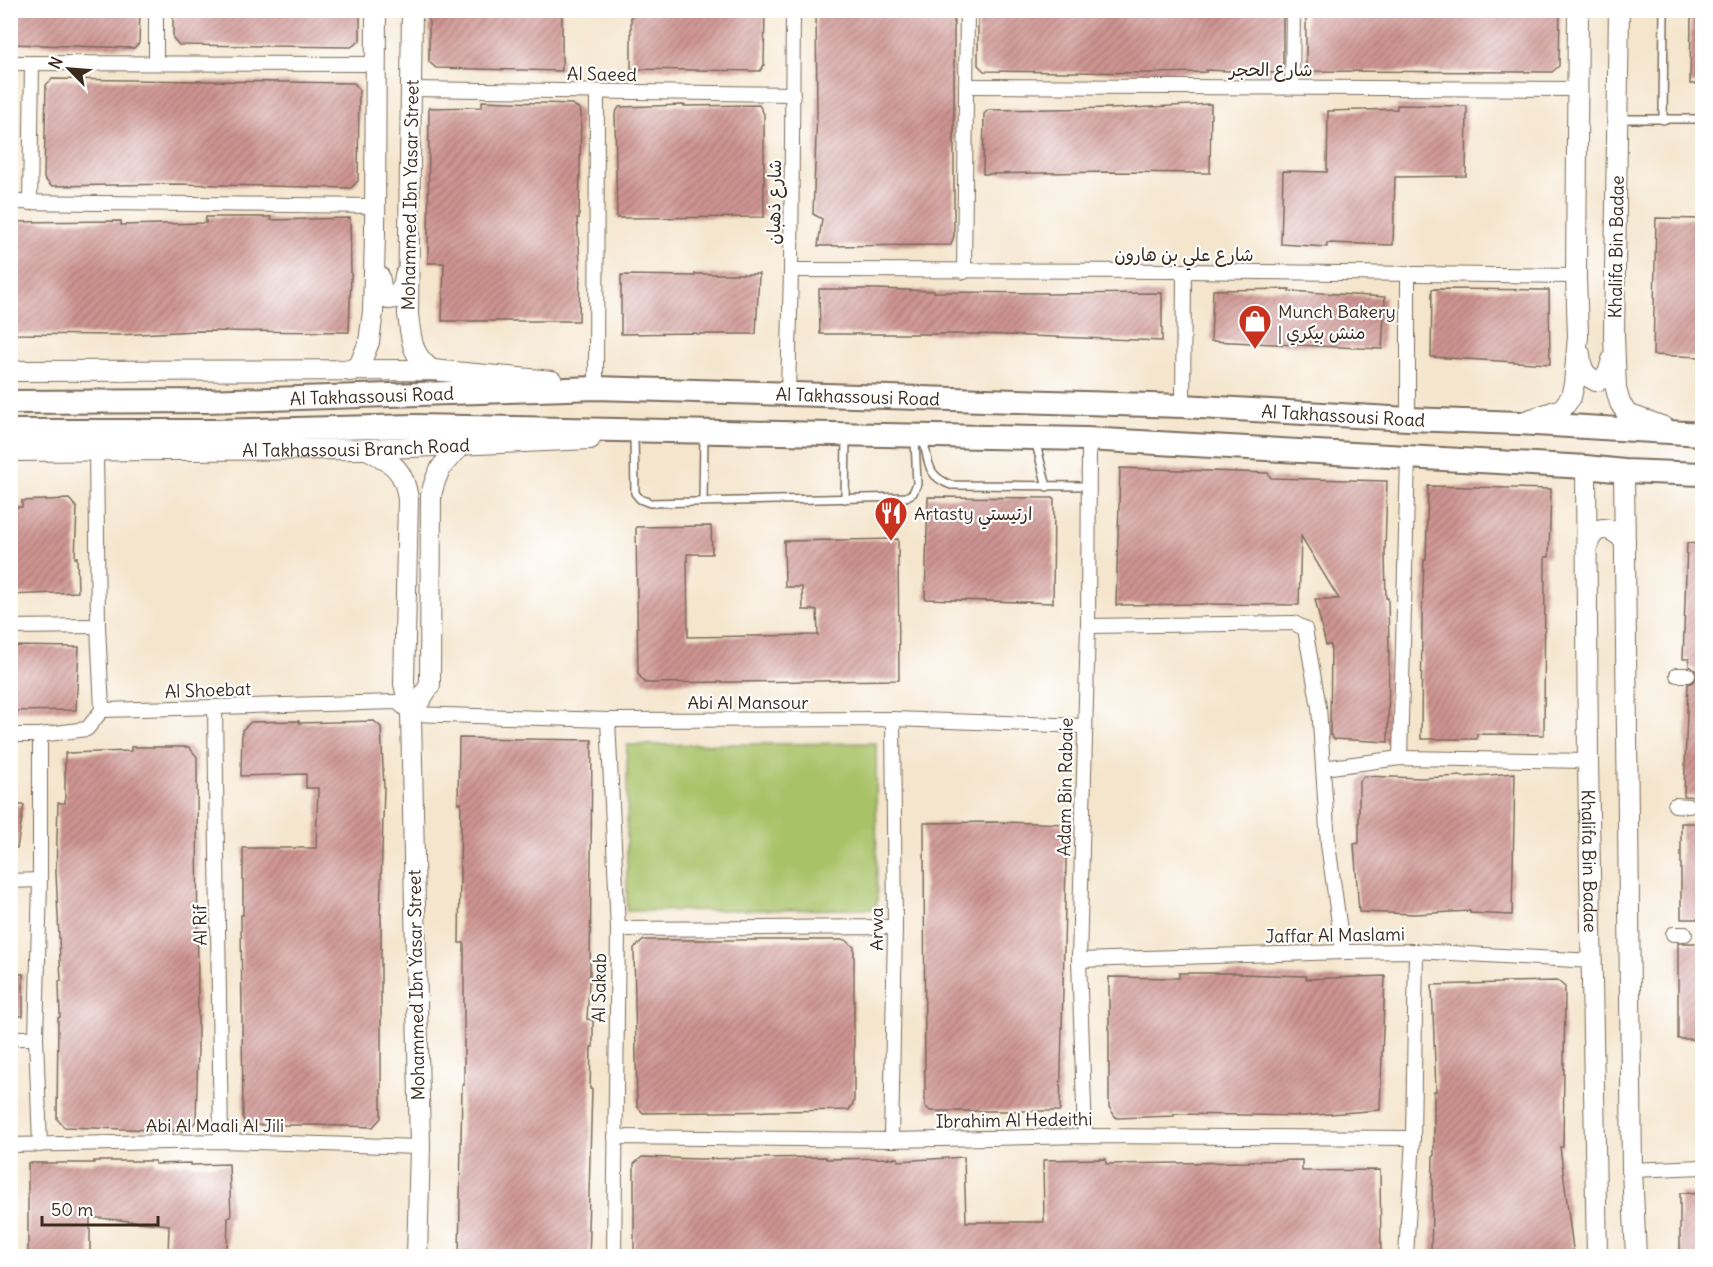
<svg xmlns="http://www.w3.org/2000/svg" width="1713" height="1267" viewBox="0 0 1713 1267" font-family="Delius,'Playpen Sans Arabic',sans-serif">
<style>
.park{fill:#a8c268;stroke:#727643;stroke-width:1.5}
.building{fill:url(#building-hatch)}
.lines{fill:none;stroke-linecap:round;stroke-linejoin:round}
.lane-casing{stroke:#7c6b5b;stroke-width:10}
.street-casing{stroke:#7c6b5b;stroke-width:16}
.secondary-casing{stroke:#7c6b5b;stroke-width:22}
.primary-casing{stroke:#7c6b5b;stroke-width:26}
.lane{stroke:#fff;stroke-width:7}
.street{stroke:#fff;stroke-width:14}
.secondary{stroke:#fff;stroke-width:20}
.primary{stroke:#fff;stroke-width:22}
.labels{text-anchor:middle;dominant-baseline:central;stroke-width:4.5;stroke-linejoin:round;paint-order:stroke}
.street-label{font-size:18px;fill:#3b2a1e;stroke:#fff}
.poi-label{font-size:18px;fill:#3b2a1e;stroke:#fff;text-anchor:start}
</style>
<defs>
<pattern id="building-hatch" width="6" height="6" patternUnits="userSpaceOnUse" patternTransform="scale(1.5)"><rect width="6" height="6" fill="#ce9491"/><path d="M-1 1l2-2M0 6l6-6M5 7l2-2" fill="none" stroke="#a87976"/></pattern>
</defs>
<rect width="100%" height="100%" fill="#fff"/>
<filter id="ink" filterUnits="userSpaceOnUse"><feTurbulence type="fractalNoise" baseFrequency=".0167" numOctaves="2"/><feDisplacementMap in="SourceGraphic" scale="12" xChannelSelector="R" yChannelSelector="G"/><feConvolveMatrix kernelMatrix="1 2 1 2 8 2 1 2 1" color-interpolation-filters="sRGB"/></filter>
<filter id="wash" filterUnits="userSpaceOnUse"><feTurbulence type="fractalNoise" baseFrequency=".008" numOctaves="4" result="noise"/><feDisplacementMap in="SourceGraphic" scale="24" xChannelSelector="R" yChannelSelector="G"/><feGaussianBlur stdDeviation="1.35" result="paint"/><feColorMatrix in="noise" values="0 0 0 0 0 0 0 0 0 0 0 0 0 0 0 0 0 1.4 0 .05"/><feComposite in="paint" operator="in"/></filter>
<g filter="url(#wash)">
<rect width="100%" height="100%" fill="#f4e5cc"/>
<polygon class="park" points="876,743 877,909 627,911 627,745"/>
<g id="blocks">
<g class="building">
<polygon points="10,10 140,10 139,43 134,48 10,44"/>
<polygon points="173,10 360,10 360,41 351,47 179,45 173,38"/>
<polygon points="429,10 562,10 562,71 436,68 429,62"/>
<polygon points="631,10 765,10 764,65 760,71 631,69"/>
<polygon points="816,10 954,10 954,236 951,245 818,246 822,219 813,214 817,111"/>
<polygon points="978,10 1283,10 1283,64 1275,73 1206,70 1206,72 1151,73 984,71 978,65"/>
<polygon points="1306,10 1560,10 1559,66 1552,72 1310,71 1306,65"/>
<polygon points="1691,18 1702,18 1702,84 1690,84"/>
<polygon points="52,79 354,83 359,89 358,181 351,188 177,184 51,186 44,178 46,85"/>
<polygon points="482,101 572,104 580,109 581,114 579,218 577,218 580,263 579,321 442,321 444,263 428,263 429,108 482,107"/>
<polygon points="1211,104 1210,173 1110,172 983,174 984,114 988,110 1111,108 1111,109"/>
<polygon points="684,105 684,106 759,105 764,114 764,217 617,218 615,114 619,107"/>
<polygon points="1397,105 1467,106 1466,176 1395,177 1393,245 1327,243 1327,247 1281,244 1283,171 1327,172 1328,111 1397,109"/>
<polygon points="206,217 271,217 271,220 350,218 351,276 349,332 196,331 119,335 10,334 10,222 121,221 121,225 206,223"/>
<polygon points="1656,218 1702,219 1702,357 1653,355"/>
<polygon points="695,274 759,274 756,334 696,334 696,333 621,334 621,275 695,276"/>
<polygon points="819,289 877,289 934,291 934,292 1047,293 1047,294 1162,293 1162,341 977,334 820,334"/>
<polygon points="1290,289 1289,291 1385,297 1382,349 1211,341 1213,290"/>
<polygon points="1432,289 1549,290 1550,364 1431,357"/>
<polygon points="1120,468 1268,473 1271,478 1387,481 1385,552 1386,598 1388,598 1389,648 1388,742 1334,739 1330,734 1331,645 1326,645 1315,599 1339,599 1301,536 1299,605 1208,604 1116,605"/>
<polygon points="1428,486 1551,489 1549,557 1545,557 1544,735 1477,734 1477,739 1421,739 1422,618 1424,560 1426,560"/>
<polygon points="928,497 1054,498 1053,603 925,599"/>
<polygon points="69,499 77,508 75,558 77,557 78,592 10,595 10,507 22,507 22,501"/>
<polygon points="711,526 712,554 687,554 688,637 818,635 817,610 803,610 802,587 785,587 784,541 898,539 899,680 645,683 638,674 636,527"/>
<polygon points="1687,543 1702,544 1702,797 1684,796 1688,684 1693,682 1697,676 1695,670 1689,666 1689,659 1683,659"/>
<polygon points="10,646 79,647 76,710 10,711"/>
<polygon points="299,721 299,723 374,721 381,727 384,788 380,914 381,914 381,1118 373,1127 316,1125 248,1125 243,1119 241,915 243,915 243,848 316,848 318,788 306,788 306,774 241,776 242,730 251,722"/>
<polygon points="459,738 592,740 590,982 589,982 587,1019 593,1020 593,1047 591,1047 590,1089 592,1089 588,1230 590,1230 589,1257 459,1257 462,1085 464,1085 464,943 459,943 461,803 458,803"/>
<polygon points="131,747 189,747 197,757 198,1048 196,1121 188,1131 64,1127 57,1119 58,1018 60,1017 59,981 61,981 56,873 58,803 65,803 65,753 131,751"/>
<polygon points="1515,773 1512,915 1470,913 1470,911 1415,914 1359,912 1354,844 1359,843 1359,782 1364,776 1421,778 1463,776 1463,777"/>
<polygon points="10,805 24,805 17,848 10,848"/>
<polygon points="997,822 1067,824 1060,1111 930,1111 925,1106 924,823"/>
<rect x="1681" y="823" width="21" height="96"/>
<polygon points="644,940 846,940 854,947 854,1102 849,1110 643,1113 637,1106 634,948"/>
<rect x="1678" y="943" width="24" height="96"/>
<polygon points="1179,973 1240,973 1240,974 1306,976 1306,979 1385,976 1380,1110 1304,1116 1174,1114 1174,1116 1116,1118 1109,1107 1109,977 1179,978"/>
<polygon points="10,974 23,974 23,1016 10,1015"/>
<polygon points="1558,981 1565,987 1563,1147 1560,1147 1574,1257 1431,1257 1433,1156 1434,1156 1434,1091 1436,1091 1432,985 1501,983 1501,982"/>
<polygon points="642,1157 699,1159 826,1157 826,1159 898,1158 898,1161 964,1157 966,1222 1044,1222 1043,1160 1106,1159 1106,1164 1249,1162 1249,1161 1302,1160 1302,1171 1380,1170 1381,1257 634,1257 634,1164"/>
<polygon points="94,1161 155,1161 155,1164 191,1163 191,1165 229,1164 231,1217 228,1217 227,1257 168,1257 169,1225 90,1217 90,1257 28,1257 28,1163 94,1163"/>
<polygon points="1680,1193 1702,1194 1702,1257 1680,1257"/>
</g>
</g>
</g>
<g filter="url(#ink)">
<use href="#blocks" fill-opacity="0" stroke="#7c6b5b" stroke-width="1.5"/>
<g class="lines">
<defs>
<g id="lane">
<polyline points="1618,119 1702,119"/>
<polyline points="1663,120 1664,10"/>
<polyline points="634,437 635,493 640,499 650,503 906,497 913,493 917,484 915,440"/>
<path d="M923,438c6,24 3,38 28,47l138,1"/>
<polyline points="1035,440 1047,487"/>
<polyline points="845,499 846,438"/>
<polyline points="703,502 704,435"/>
</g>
<g id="street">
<polyline points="156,62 156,10"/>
<polyline points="10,63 376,64"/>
<polyline points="966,86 1577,89"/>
<polyline points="1292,87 1293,10"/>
<polyline points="411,89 793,94"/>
<polyline points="10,202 375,206"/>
<polyline points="30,203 32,63"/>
<polyline points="791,270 1184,271 1576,276"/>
<polyline points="964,272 967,10"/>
<polyline points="596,388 597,92"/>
<polyline points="788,394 791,270 793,10"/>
<polyline points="1183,406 1184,271"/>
<polyline points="1408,419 1408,274"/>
<polyline points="96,450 98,626 102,710"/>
<polyline points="1088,626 1294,623 1305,629 1319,707 1328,844 1343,952"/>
<polyline points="10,627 98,626"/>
<polyline points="1677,675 1688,675"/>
<polyline points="215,708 221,1141"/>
<polyline points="608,720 618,929 614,1256"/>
<polyline points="10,735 40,735 87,729 102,710 397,702 411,714 608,720 893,719 1084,726"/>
<polyline points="1400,758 1408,457"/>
<polyline points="1323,768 1400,758 1588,761"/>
<polyline points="1675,805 1689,806"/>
<polyline points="10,881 40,880"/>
<polyline points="618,929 895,927"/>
<polyline points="1673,934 1685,934"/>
<polyline points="1079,960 1343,952 1416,951 1592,961"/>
<polyline points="10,1038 36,1038"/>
<polyline points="1085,1136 1079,960 1088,626 1089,446 1086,439"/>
<polyline points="615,1137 891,1140 1085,1136 1413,1138"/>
<polyline points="891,1140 895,927 893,719"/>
<polyline points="10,1145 221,1141 420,1147"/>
<polyline points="40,1145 36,1038 40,880 40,735"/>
<polyline points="1632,1170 1702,1167"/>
<polyline points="1406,1256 1413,1138 1416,951"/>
</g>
<g id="secondary">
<path d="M412,10l-4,304c3,25 3,41 24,56"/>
<polyline points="1619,10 1614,334 1616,389 1620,403 1627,414 1664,427"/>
<polyline points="379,276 383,296 388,299 397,298 404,283 405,275"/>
<path d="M1580,354c1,13 3,21 16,27l11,-4 5,-17"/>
<polyline points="10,371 432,370 552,381"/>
<polyline points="350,371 360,364 369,342 373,312 375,234 376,10"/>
<polyline points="1522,422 1562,409 1571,397 1574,384 1578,336 1576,276 1578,10"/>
<path d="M367,449c25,14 37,19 41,50l-4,185 7,30"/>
<path id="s1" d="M10,451l357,-2 223,-10"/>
<path id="s2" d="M1586,467l2,294 9,495"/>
<polyline points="1624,471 1632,1170 1636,1256"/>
<path d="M1587,547c7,-24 23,-22 38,-6"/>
<path d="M417,1256l3,-109 -9,-433 19,-29 1,-190c7,-28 11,-30 31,-50"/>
</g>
<g id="primary">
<path id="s3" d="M10,402l196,-1 390,-13 587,18 225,13 111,4 183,11"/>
<polyline points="10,431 215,431 414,426 1086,439 1586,467 1624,471 1702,474"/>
</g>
</defs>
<use href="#lane" class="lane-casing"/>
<use href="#street" class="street-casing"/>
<use href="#secondary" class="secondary-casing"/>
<use href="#primary" class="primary-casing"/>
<use href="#lane" class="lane"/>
<use href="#street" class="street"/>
<use href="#secondary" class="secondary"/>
<use href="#primary" class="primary"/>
</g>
</g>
<defs>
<symbol id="shop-pin" viewBox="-11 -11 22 30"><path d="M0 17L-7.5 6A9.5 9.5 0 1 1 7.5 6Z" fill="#c8321e" stroke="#fff"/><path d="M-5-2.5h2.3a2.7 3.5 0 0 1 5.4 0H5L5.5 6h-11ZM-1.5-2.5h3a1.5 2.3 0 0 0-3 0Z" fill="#fff"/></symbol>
<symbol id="restaurant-pin" viewBox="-11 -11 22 30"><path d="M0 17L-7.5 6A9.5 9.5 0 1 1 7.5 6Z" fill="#c8321e" stroke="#fff"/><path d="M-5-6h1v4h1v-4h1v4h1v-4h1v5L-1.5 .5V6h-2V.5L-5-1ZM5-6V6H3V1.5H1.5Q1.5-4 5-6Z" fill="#fff"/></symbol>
</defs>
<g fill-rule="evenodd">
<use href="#shop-pin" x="1236" y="302" width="38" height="52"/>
<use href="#restaurant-pin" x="872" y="494" width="38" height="52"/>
</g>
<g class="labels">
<g class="street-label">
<text x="1271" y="69">شارع الحجر</text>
<text transform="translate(602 74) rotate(1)">Al Saeed</text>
<text transform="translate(410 195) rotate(-89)">Mohammed Ibn Yasar Street</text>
<text transform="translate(774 202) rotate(-89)">شارع ذهبان</text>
<text transform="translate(1616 247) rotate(-89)">Khalifa Bin Badae</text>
<text x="1184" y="254">شارع علي بن هارون</text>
<text stroke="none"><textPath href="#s3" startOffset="362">Al Takhassousi Road</textPath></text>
<text stroke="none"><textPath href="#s3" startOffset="848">Al Takhassousi Road</textPath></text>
<text stroke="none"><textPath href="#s3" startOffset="1334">Al Takhassousi Road</textPath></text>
<text stroke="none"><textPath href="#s1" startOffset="346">Al Takhassousi Branch Road</textPath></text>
<text transform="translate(208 690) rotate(-2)">Al Shoebat</text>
<text x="748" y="702">Abi Al Mansour</text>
<text transform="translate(1065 787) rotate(-89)">Adam Bin Rabaie</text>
<text stroke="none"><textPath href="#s2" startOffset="394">Khalifa Bin Badae</textPath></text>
<text transform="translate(200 925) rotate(-91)">Al Rif</text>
<text transform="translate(876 929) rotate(-90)">Arwa</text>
<text transform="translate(1335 935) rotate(-1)">Jaffar Al Maslami</text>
<text transform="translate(416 985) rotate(-91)">Mohammed Ibn Yasar Street</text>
<text transform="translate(599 988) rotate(-89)">Al Sakab</text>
<text transform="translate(1014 1120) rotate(-1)">Ibrahim Al Hedeithi</text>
<text x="215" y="1125">Abi Al Maali Al Jili</text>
</g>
<g class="poi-label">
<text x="1278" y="311">Munch Bakery<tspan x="1278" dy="21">| منش بيكري</tspan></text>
<text x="914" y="513">Artasty ارتيستي</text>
</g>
</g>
<rect width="1713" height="1267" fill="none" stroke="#fff" stroke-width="36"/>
<g transform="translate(69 69) rotate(295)" stroke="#ffffff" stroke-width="4.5" paint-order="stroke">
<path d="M0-4.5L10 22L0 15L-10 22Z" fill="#3b2a1e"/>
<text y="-9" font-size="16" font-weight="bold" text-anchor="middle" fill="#3b2a1e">N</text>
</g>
<path d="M42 1216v9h116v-9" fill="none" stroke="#3b2a1e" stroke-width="3"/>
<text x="51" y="1216" font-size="18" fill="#3b2a1e" stroke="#ffffff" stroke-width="4.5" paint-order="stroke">50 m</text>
</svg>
